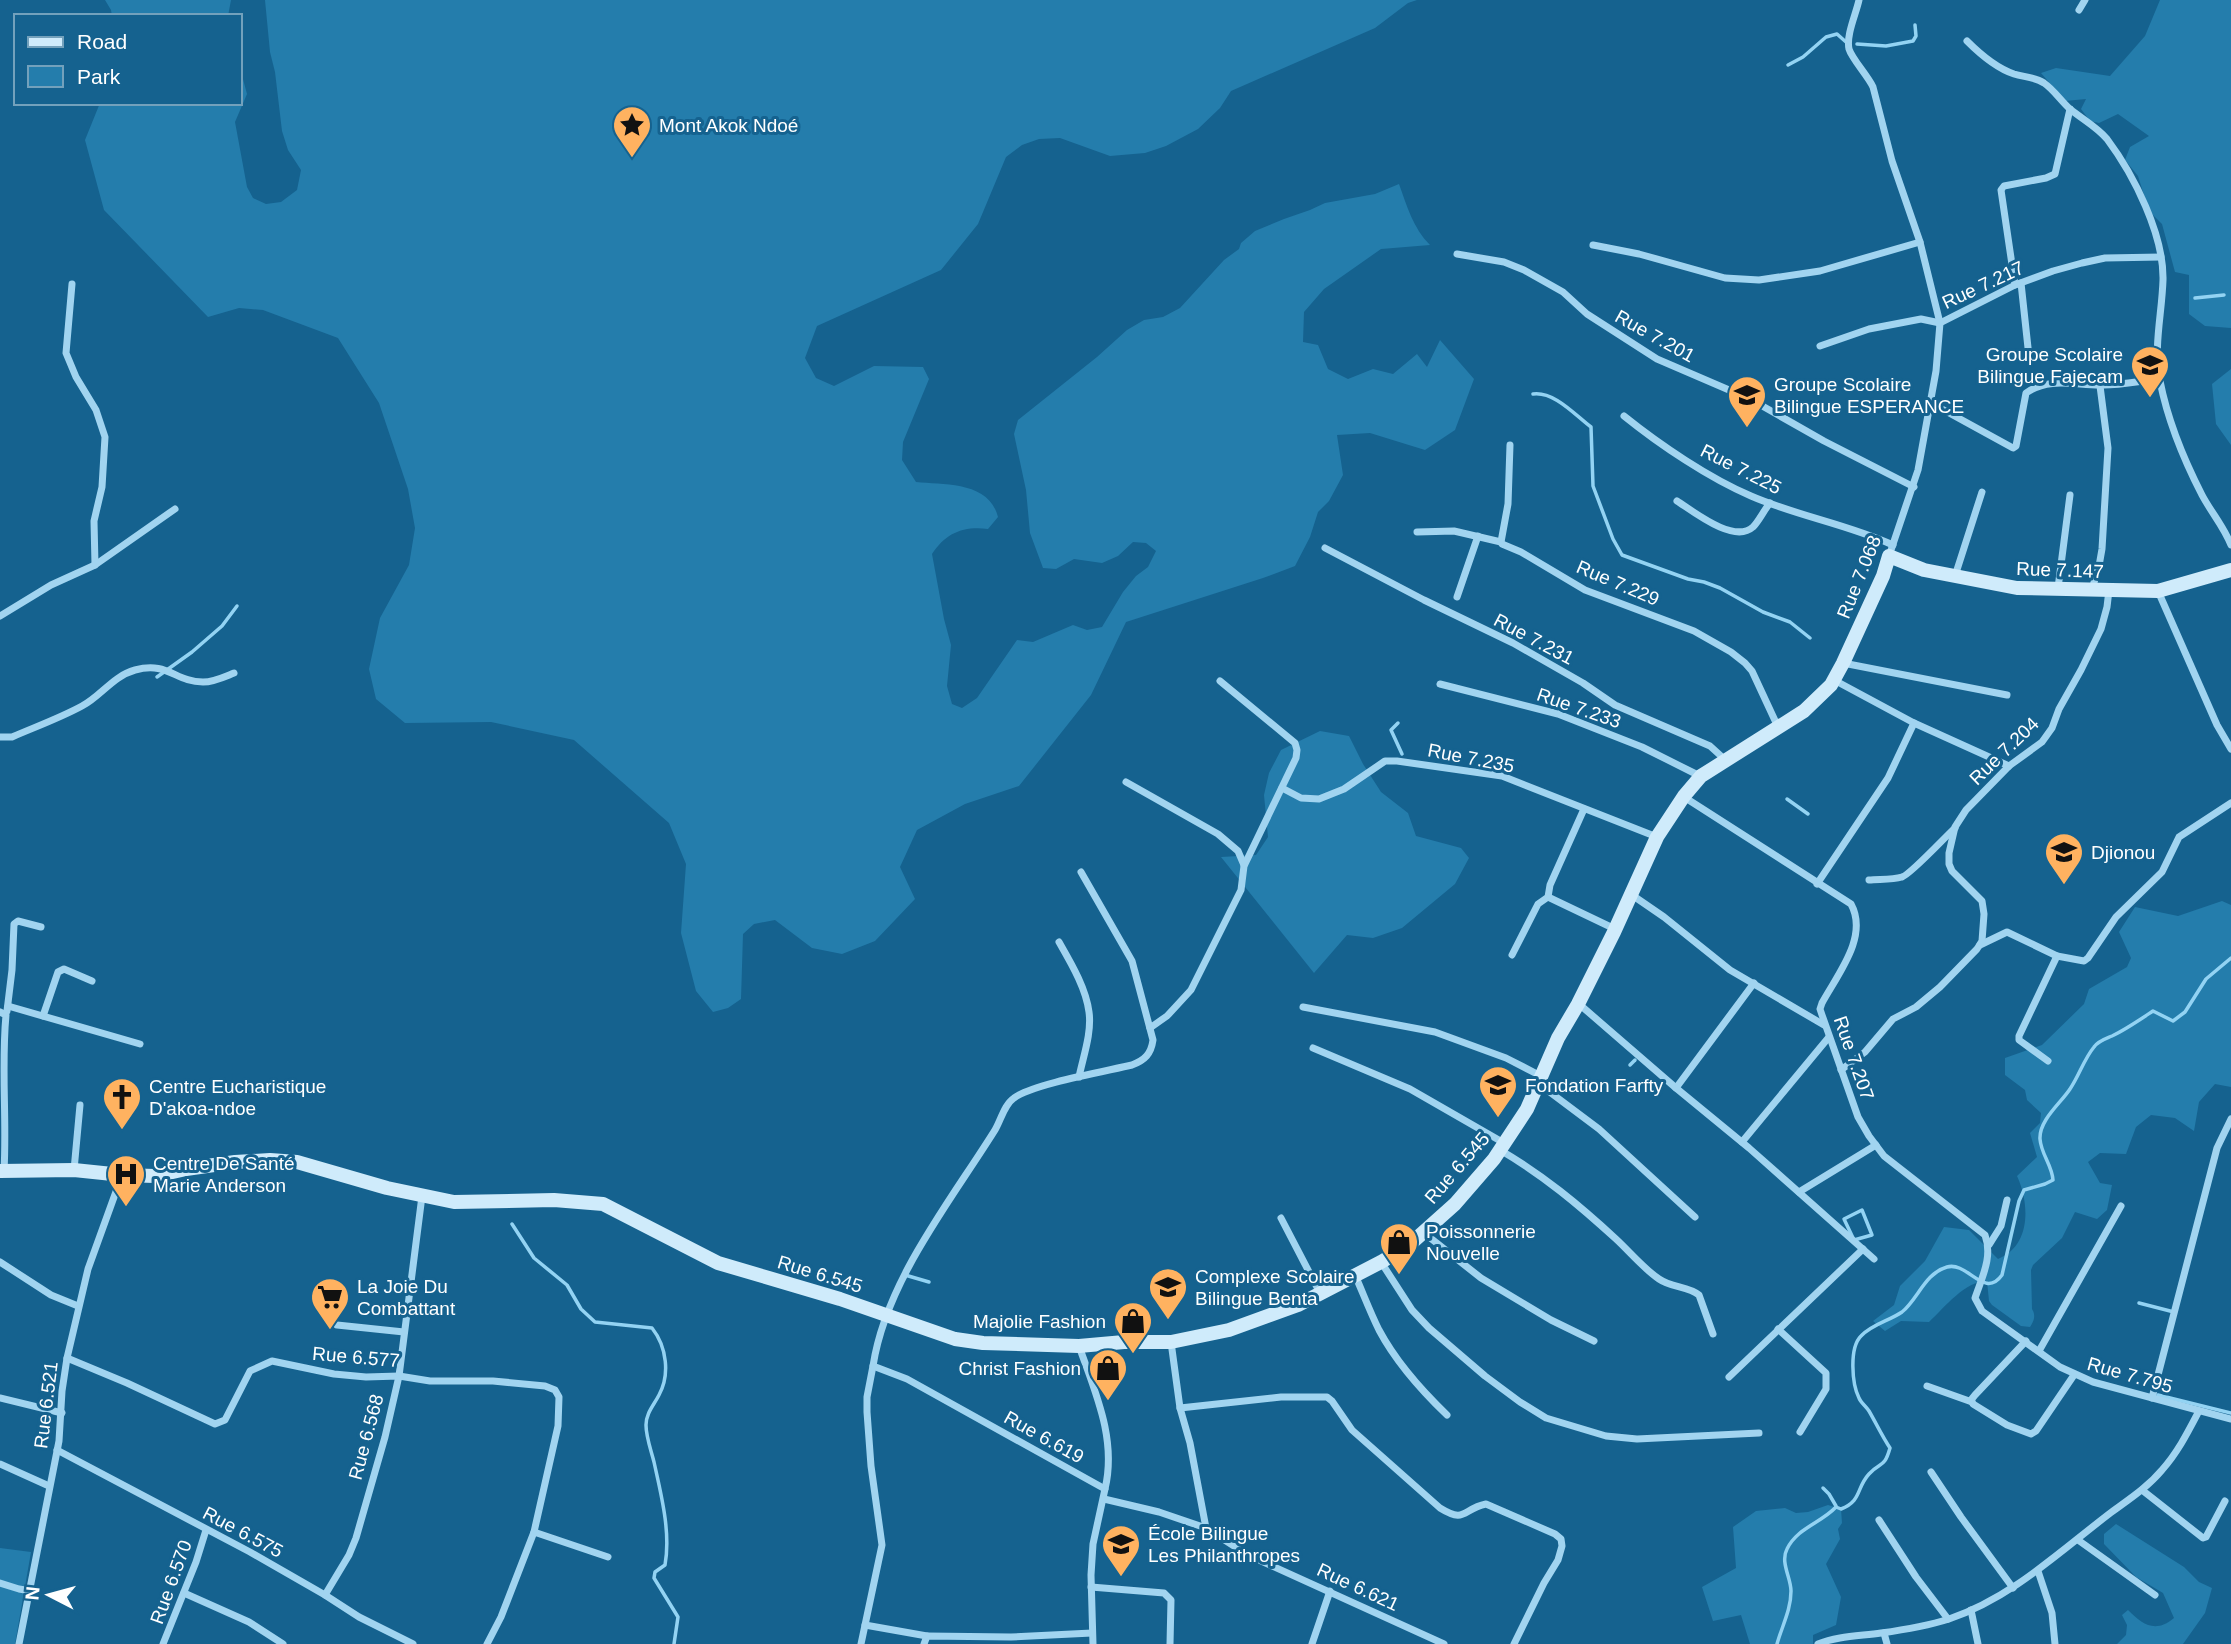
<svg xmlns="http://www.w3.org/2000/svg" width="2231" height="1644" viewBox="0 0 2231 1644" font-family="Helvetica,sans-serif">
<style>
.green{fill:#247dac}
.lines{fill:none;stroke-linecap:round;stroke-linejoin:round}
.stream{stroke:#93d3f3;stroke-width:3.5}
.street{stroke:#a1d4f0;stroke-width:7}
.secondary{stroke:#cfebfb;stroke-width:14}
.labels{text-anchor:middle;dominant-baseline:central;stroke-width:6;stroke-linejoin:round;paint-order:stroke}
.poi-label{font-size:19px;fill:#fff;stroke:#15628f;text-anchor:start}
.street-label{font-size:19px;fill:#fff;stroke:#15628f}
</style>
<rect width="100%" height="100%" fill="#15628f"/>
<g class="green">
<polygon points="105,0 231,0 228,16 112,16 111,10"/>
<path d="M265,0h1152l-9,3 -33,25 -144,63 -11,17 -22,21 -32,17 -21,7 -35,3 -50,-18 -21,1 -17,6 -16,12 -28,67 -37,46 -124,56 -12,32 11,20 18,8 40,-20 49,1 6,12 -26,63 -1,18 14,22c28,3 73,-1 82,35l-10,12c-25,-3 -42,4 -56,25l12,65 7,26 -4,41 5,18 10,4 15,-10 40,-58 16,2 40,-17 14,5 15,-3 21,-35 13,-16 12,-9 8,-16 -10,-8 -13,-1 -15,14 -16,7 -28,-4 -18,10 -13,-1 -13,-35 -4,-43 -12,-56 4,-14 79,-63 30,-27 17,-10 19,-3 17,-9 44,-48 15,-11 2,-6 14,-12 29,-12 26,-9 15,-7 50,-9 24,-10c8,22 14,44 31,61l-49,4 -57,40 -20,23 -1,30 15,3 10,24 20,10 25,-10 20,5 24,-20 10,13 13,-27 34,39 -19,51 -30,20 -55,-17 -33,2 6,40 -14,26 -11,11 -8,25 -15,29 -32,12 -137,44 -35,73 -72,91 -54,18 -48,26 -17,37 15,32 -40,42 -33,13 -30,-6 -37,-28 -21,4 -11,10 -2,65 -13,9 -15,4 -17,-21 -15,-58 5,-69 -17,-41 -95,-83 -83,-18 -86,1 -29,-24 -7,-30 11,-51 29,-53 6,-37 -7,-39 -29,-86 -41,-65 -75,-28 -24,-2 -31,9 -104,-107 -19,-70 15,-37h140v-35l7,26 -12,28 12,65 6,11 13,6 15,-2 16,-12 4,-20 -13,-20 -6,-19 -7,-59 -5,-20z"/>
<polygon points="2160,0 2231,0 2231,328 2205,326 2189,314 2189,275 2175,272 2162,224 2149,211 2138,176 2125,160 2130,147 2149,136 2118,114 2099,123 2090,121 2081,109 2086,99 2065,101 2041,73 2056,68 2110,76 2145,36"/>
<polygon points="2231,369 2231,445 2216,424 2212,384"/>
<polygon points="1320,731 1349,736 1363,764 1381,792 1408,813 1416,836 1461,848 1469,858 1455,884 1402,928 1373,938 1347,935 1314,973 1221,857 1256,855 1268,837 1264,795 1269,773 1281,750"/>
<path d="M2222,901l9,4v182l-16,-3 -16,18 -5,29 -19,-13 -24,-3 -15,12 -10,27 -26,-1 -12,9 12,21 12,2 -5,25 -10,9 -22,-7 -13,26 -29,27 -2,5 1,39c4,6 2,12 -2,18l-9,-1 -29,-21 -3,-4 -2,-20c-22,0 -42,26 -58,41l-28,-1 -16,10 -12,-10 21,-16 6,-19 25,-25 19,-34 25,3 29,29c33,-13 32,-55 19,-83l20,-19 -7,-24 10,-10 1,-10 -14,-13 -2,-10 -20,-15v-17l37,-13 42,-41 5,-15 38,-22 4,-9 -12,-26 16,-25 43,9z"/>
<polygon points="1828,1505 1841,1509 1842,1523 1838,1529 1840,1539 1826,1564 1841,1597 1836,1625 1813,1635 1813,1644 1750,1644 1741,1615 1713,1621 1702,1587 1736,1568 1733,1527 1756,1511 1785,1508 1796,1513 1808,1512"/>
<path d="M2116,1524l68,43 15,15 13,6 -7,25 -22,31h-66l9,-9 1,-10 -5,-10 6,-5c14,14 27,24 46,8l-11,-25 -27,-16 -32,-33v-10z"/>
<polygon points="0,1548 31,1552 15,1644 0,1644"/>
</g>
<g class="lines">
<g class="stream">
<polyline points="1857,44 1886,46 1913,41 1916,36 1915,25"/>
<polyline points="1788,65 1803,57 1826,37 1837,34 1846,42"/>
<polyline points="2195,298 2224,295"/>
<path d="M1533,394c21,-3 42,21 58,33l2,59 20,53 9,16 66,24 16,3 16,6 43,24 27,10 20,16"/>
<polyline points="157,677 192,652 222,626 237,606"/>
<polyline points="1398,723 1391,730 1402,754"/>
<polyline points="1787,799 1808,814"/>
<polyline points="1630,1065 1635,1060"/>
<polygon points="1862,1210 1872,1235 1854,1240 1844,1219"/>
<path d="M512,1224l22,34 33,27 14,24 14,13 57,6c15,19 18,47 7,67 -5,10 -13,18 -13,30 0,12 5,25 8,37 7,32 17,70 11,103l-10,7 -1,6 24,39 -4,27"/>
<polyline points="905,1275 929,1282"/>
<polyline points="2139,1303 2174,1312"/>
<polyline points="2158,1395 2231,1413"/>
<polyline points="1823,1488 1829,1494 1836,1506"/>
<path d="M1777,1644c5,-18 14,-34 14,-53 0,-13 -11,-29 -4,-42 10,-21 34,-26 49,-42l5,2c21,-8 15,-21 28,-35 12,-13 15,-5 21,-26 -8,-12 -14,-25 -21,-37 -3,-5 -8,-8 -10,-13 -7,-14 -10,-50 2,-62 11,-12 28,-15 41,-24 16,-13 23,-39 45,-45 21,-6 37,33 55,8l17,-74 5,-11 21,-6 8,-4c-1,-15 -12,-26 -13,-41 -1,-19 21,-36 30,-50 9,-13 14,-30 24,-42 4,-6 11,-8 18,-11 13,-6 29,-17 41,-25l20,10 12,-9 21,-33 25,-21"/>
</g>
<g class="street">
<path d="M1859,0c-3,14 -13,35 -10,49 3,10 19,27 24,38l19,74 28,81 20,81 -4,48 -18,99 -29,86"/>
<polyline points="2079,10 2085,0"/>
<path d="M1967,41c13,13 29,27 47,33 10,3 21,3 30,9 10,7 17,18 26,26 12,10 27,18 37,30 27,36 57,96 56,141 -1,34 -10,67 -3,101 8,41 23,77 42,114 9,17 22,32 29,50"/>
<polyline points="1593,245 1639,254 1725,278 1759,280 1820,271 1920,242"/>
<polyline points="1457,254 1504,262 1524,270 1563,292 1587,314 1657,359 1750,399 1824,441 1914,487"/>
<polyline points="2021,283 2029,357"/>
<polyline points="72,284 66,353 76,377 96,410 105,437 102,487 94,521 95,565"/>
<polyline points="2015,285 2001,190 2004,186 2046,178 2055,174 2070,109"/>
<polyline points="1820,346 1869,329 1921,319 1940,323 2015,285 2053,271 2082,263 2105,258 2161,257"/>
<path d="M1931,403l82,45 3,-2 10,-53c24,-17 51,-7 77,-8 19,0 37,-4 56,-6"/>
<path d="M1624,416c36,29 85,62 127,80 46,20 96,28 142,49"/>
<polyline points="1510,445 1508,504 1501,542 1502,544 1521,552 1585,590 1694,631 1731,652 1745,663 1752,671 1778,727"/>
<path d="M1677,501c17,11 57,43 76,26 6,-6 11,-17 17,-24"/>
<polyline points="1417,532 1454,531 1501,542"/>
<polyline points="1325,548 1424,600 1513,643 1583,683 1615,705 1710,746 1721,756 1722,762"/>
<polyline points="1955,576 1982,492"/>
<polyline points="2058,588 2070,495"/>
<polyline points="2092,589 2099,566 2102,549 2108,448 2100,386"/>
<polyline points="2158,591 2217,725 2231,749"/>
<polyline points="1457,597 1478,536"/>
<polyline points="0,616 51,585 95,565 175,509"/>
<polyline points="1843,663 2007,695"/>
<polyline points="1834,680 1914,723 2009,766"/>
<polyline points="1440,684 1558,714 1642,747 1700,776"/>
<path d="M0,737h12c23,-10 48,-19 70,-31 19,-10 31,-30 53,-36 33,-9 40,12 68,12 11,0 21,-5 31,-9"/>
<polyline points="1126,782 1218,834 1238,851 1244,865"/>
<polyline points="1282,788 1301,798 1319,799 1344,789 1385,761 1397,761 1502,776 1657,837"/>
<path d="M1684,797l167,107c18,33 -14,71 -29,99l-2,6 2,6 36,102 11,19 15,20 101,79c8,22 -3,42 -10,63l7,13 78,56 33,15 138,37"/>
<path d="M1081,872l51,89 21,79c-2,14 -8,20 -21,25 -25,6 -100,19 -118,33 -10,7 -13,22 -19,32 -45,72 -109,151 -122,236l34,13 198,110 -12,55 -2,31 2,69"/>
<path d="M1869,880c10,-1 23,0 33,-3 8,-2 44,-41 53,-49"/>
<polyline points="1817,884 1888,778 1914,723"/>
<polyline points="1632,895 1664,917 1730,970 1824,1025"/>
<polyline points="1548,897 1615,929"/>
<path d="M1059,942c12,21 27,46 30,70 3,21 -6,45 -10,65"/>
<polyline points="1980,945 2007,932 2057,956"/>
<polyline points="1512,955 1538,904 1548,897 1550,885 1584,809"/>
<polyline points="1579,1004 1676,1088 1749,1148 1874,1259"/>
<polyline points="8,1006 140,1044"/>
<polyline points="1303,1007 1435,1032 1506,1058 1541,1076"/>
<polyline points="7,1011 12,970 14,924 18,921 41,927"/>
<path d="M0,1012l6,3c-5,53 1,103 -2,156"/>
<polyline points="43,1016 58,972 64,969 92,981"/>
<polyline points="1150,1028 1167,1016 1191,990 1241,890 1244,866 1296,758 1297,750 1295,743 1220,681"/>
<polyline points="1313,1048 1410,1089 1504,1143"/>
<polyline points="2048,1061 2019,1040 2019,1036 2057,956 2084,961 2088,958 2116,917 2162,872 2179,837 2231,803"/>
<polyline points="1841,1070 1865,1052 1893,1019 1916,1007 1940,987 1977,949 1982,941 1984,914 1982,901 1952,871 1949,864 1949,853 1955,827 1966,810 2009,766 2042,742 2052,728 2059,709 2081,670 2101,629 2107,607 2109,590"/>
<polyline points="1539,1084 1599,1129 1695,1217"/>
<polyline points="1676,1088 1754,983"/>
<polyline points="1742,1142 1829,1037"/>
<path d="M1500,1150c43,25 79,55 116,89 14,13 28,30 43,40 13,9 29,7 40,16l14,39"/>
<polyline points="74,1170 80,1105"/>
<polyline points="1799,1192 1876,1145"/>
<polyline points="1281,1218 1320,1293"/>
<polyline points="1424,1233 1481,1278 1551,1320 1594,1341"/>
<polyline points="1989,1245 2001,1226 2007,1200"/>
<polyline points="0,1262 51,1295 78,1306"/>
<polyline points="1381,1262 1412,1310 1429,1328 1485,1376 1520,1402 1546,1418 1606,1436 1637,1439 1759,1433"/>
<path d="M1355,1275c8,18 15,37 24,55 17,32 42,60 68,85"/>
<polyline points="337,1325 404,1332"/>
<polyline points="1778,1329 1826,1373 1826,1389 1800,1432"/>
<polyline points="2026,1341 1975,1395 1971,1400 1973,1404 2007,1425 2031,1434 2036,1431 2074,1375"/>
<polyline points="1171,1342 1180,1408 1190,1443 1206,1528"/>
<path d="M1079,1346c16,46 38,93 26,143"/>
<polyline points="2039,1351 2121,1206"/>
<polyline points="67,1358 127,1383 215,1424 225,1420 250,1371 272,1361 334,1374 366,1377 399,1376 430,1381 493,1381 545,1386 555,1390 559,1397 558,1426 534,1532 501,1617 487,1644"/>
<polyline points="1729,1377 1863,1249"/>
<polyline points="1927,1386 1972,1402"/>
<polyline points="0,1398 62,1413"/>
<polyline points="2152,1398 2217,1148 2231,1119"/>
<path d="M1180,1408l101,-11h46l5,4 20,29 88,78c26,16 22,1 46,-4l69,30 6,5 1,7 -4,14 -14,23 -30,61"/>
<polyline points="57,1450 250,1552 325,1595 359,1617 413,1644"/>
<polyline points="0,1464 49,1486"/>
<polyline points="1931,1472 1961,1517 2013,1588"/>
<polyline points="2142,1490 2203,1538 2206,1537 2225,1501"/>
<polyline points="1104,1499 1159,1512 1206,1528 1248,1555 1444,1644"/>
<polyline points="1879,1520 1916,1577 1948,1619"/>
<polyline points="534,1532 608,1557"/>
<polyline points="2078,1540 2155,1595"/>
<polyline points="2038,1571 2052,1613 2055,1644"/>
<polyline points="0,1583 19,1589 31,1591"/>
<polyline points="1091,1587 1164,1593 1171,1600 1170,1644"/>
<polyline points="184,1593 249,1622 283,1644"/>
<polyline points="325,1595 349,1555 356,1538 385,1437 399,1376 422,1196"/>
<polyline points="1971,1610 1978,1644"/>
<polyline points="865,1625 927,1636"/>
<polyline points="1884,1633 1887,1644"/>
<polyline points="19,1644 59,1441 62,1391 67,1358 88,1269 122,1175"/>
<polyline points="163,1644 196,1562 206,1530"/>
<polyline points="861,1644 882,1545 871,1466 867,1412 867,1397 873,1366"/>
<polyline points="924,1644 927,1636 1011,1637 1092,1633"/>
<polyline points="1312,1644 1330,1591"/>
<path d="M1818,1644c19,-8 42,-8 63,-11 22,-3 46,-7 68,-14 62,-21 109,-66 160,-105 19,-14 38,-26 53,-44 16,-18 26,-38 37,-59"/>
</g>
<polyline class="secondary" points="0,1171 74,1170 122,1175 155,1176 186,1169 235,1162 270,1160 297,1162 387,1188 454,1202 554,1200 603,1204 718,1263 840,1299 955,1339 983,1343 1079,1346 1124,1342 1171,1342 1229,1330 1298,1305 1381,1262 1408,1246 1455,1204 1494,1159 1527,1109 1558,1038 1578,1004 1614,932 1657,837 1684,796 1701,776 1804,711 1831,685 1843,663 1883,576 1889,556 1924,570 2017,588 2158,591 2231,570"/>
</g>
<defs>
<symbol id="sight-pin" viewBox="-11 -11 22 30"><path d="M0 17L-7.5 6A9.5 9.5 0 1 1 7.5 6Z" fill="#ffb260" stroke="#15628f"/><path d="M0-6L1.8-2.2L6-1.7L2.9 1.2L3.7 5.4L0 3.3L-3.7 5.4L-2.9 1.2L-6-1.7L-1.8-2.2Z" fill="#111"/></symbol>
<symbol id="school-pin" viewBox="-11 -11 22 30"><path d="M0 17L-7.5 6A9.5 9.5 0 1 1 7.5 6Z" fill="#ffb260" stroke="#15628f"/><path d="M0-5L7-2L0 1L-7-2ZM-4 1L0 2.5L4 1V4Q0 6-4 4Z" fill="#111"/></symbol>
<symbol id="church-pin" viewBox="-11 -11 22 30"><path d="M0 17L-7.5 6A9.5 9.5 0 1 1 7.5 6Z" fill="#ffb260" stroke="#15628f"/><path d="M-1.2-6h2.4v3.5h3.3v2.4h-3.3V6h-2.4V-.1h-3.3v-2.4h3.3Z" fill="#111"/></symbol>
<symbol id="hospital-pin" viewBox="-11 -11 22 30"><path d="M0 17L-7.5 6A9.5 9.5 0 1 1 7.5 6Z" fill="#ffb260" stroke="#15628f"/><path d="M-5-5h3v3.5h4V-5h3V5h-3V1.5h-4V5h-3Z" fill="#111"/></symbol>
<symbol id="shop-pin" viewBox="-11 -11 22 30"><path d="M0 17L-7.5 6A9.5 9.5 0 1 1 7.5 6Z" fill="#ffb260" stroke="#15628f"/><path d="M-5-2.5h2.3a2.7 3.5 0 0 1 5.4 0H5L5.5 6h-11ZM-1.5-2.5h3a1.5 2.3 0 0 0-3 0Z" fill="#111"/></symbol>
<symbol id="supermarket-pin" viewBox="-11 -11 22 30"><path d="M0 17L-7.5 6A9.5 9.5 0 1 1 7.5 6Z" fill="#ffb260" stroke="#15628f"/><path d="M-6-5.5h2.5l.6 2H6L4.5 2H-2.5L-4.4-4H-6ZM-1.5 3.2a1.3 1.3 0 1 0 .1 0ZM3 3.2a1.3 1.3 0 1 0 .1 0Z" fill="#111"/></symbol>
</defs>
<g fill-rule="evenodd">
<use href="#sight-pin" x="610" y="103" width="44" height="60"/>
<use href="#school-pin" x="2128" y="343" width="44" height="60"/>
<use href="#school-pin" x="1725" y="373" width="44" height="60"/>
<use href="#school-pin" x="2042" y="830" width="44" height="60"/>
<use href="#school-pin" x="1476" y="1063" width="44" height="60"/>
<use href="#church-pin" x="100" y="1075" width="44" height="60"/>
<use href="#hospital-pin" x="104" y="1152" width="44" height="60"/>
<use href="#shop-pin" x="1377" y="1220" width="44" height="60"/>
<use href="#school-pin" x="1146" y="1265" width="44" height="60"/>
<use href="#supermarket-pin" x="308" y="1275" width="44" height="60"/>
<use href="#shop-pin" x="1111" y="1299" width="44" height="60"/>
<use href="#shop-pin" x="1086" y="1346" width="44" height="60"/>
<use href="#school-pin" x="1099" y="1522" width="44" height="60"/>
</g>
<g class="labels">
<g class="poi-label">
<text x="659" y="125">Mont Akok Ndoé</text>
<text x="2123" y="354" text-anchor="end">Groupe Scolaire<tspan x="2123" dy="22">Bilingue Fajecam</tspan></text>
<text x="1774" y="384">Groupe Scolaire<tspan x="1774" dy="22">Bilingue ESPERANCE</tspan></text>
<text x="2091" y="852">Djionou</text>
<text x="1525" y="1085">Fondation Farfty</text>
<text x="149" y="1086">Centre Eucharistique<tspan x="149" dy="22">D'akoa-ndoe</tspan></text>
<text x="153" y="1163">Centre De Santé<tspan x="153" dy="22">Marie Anderson</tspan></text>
<text x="1426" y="1231">Poissonnerie<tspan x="1426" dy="22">Nouvelle</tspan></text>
<text x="1195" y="1276">Complexe Scolaire<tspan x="1195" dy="22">Bilingue Benta</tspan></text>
<text x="357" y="1286">La Joie Du<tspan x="357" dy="22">Combattant</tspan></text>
<text x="1106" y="1321" text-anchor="end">Majolie Fashion</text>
<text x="1081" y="1368" text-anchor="end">Christ Fashion</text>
<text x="1148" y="1533">École Bilingue<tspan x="1148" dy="22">Les Philanthropes</tspan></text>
</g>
<g class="street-label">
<text transform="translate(1983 285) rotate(-25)">Rue 7.217</text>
<text transform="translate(1655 336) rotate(29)">Rue 7.201</text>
<text transform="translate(1741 469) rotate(27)">Rue 7.225</text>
<text transform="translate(2060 570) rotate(2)">Rue 7.147</text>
<text transform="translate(1859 577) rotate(-68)">Rue 7.068</text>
<text transform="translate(1618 583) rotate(23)">Rue 7.229</text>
<text transform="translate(1534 639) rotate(28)">Rue 7.231</text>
<text transform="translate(1579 708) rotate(19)">Rue 7.233</text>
<text transform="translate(2004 751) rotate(-44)">Rue 7.204</text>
<text transform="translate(1471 758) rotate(11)">Rue 7.235</text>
<text transform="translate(1854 1058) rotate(71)">Rue 7.207</text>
<text transform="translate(1457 1168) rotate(-49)">Rue 6.545</text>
<text transform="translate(820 1274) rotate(17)">Rue 6.545</text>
<text transform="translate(356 1357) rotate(5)">Rue 6.577</text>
<text transform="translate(2130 1375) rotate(16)">Rue 7.795</text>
<text transform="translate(46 1405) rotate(-83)">Rue 6.521</text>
<text transform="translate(366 1437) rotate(-75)">Rue 6.568</text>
<text transform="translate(1044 1437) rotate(29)">Rue 6.619</text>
<text transform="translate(243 1532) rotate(28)">Rue 6.575</text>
<text transform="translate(171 1582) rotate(-70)">Rue 6.570</text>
<text transform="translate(1358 1587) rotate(25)">Rue 6.621</text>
</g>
</g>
<rect x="14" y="14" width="228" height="91" fill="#15628f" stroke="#73a1bc" stroke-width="2"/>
<rect x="28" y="37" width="35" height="10" fill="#cfebfb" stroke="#73a1bc" stroke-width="2"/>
<text x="77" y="49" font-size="21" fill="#ffffff">Road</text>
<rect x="28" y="66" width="35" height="21" fill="#247dac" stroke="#73a1bc" stroke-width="2"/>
<text x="77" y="84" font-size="21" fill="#ffffff">Park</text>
<g transform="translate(49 1595) rotate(276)" stroke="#15628f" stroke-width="5" paint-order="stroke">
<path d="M0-5L12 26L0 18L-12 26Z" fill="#ffffff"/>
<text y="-10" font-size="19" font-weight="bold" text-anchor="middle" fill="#ffffff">N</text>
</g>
</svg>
